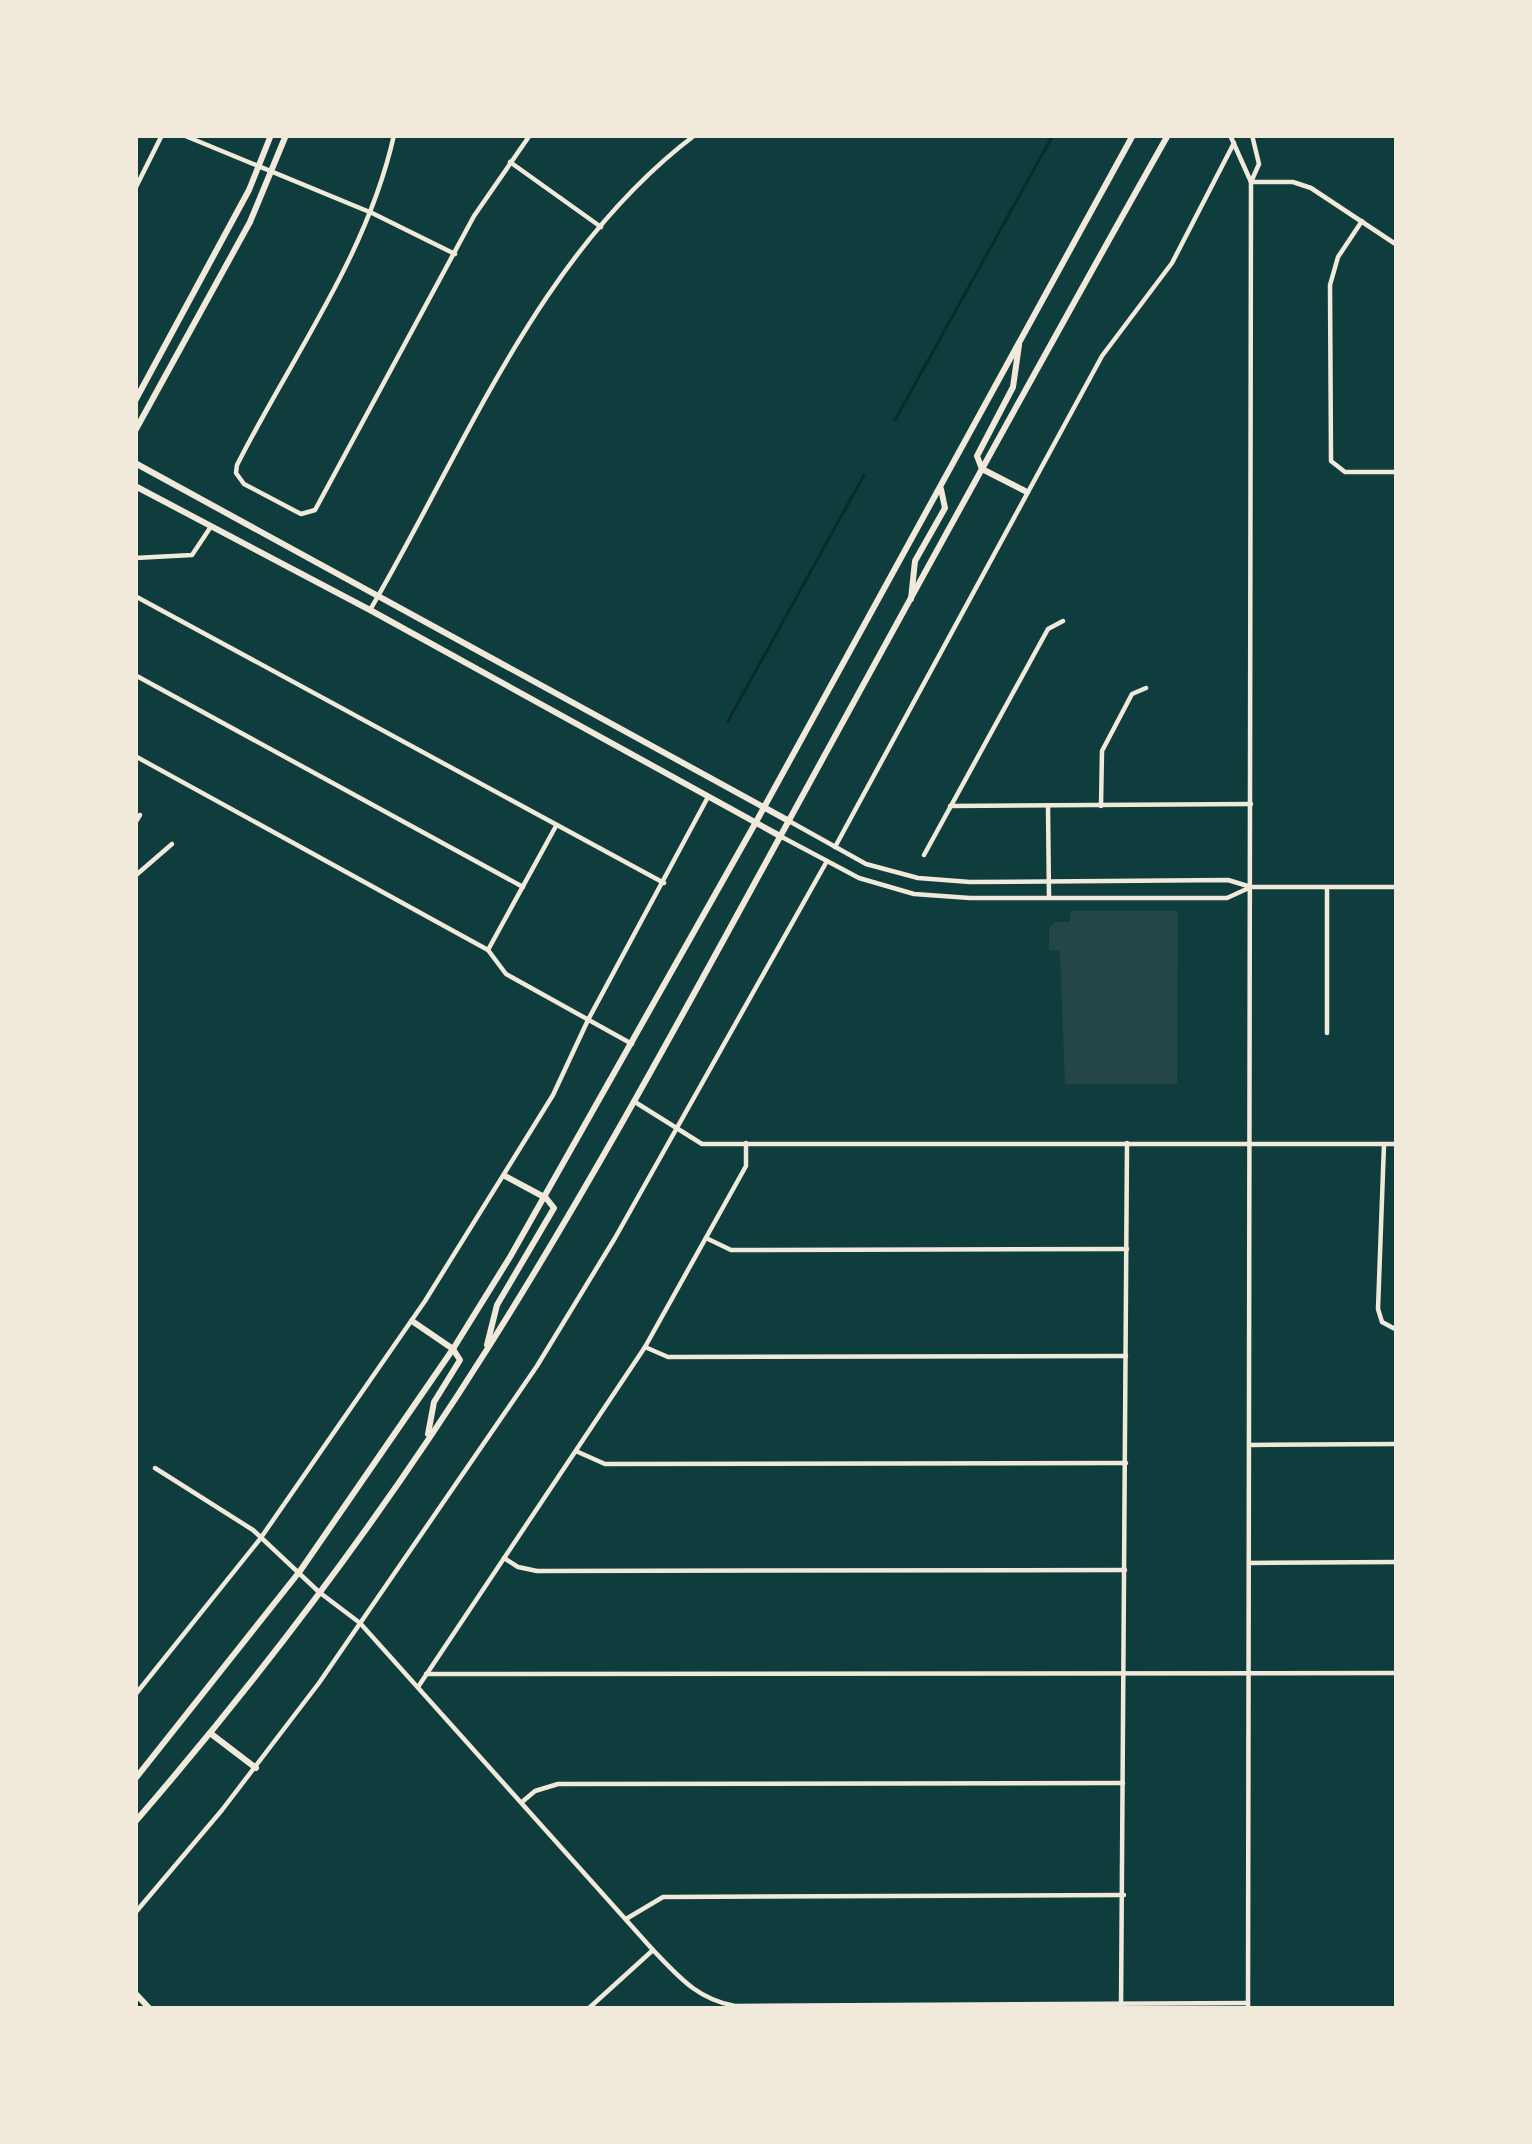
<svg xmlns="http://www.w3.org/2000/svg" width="1532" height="2144" viewBox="0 0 1532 2144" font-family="'Archivo Narrow',sans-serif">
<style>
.green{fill:#244646}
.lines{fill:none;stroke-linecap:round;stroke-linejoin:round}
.stream{stroke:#0a2a2b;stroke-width:3}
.minor{stroke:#f1e9da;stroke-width:4.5}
.tertiary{stroke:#f1e9da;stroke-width:4.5}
.secondary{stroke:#f1e9da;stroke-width:6}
.primary{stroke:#f1e9da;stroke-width:6}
</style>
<rect width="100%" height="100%" fill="#0f3d3e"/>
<polygon class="green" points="1070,911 1178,911 1177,1084 1065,1084 1060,951 1049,950 1049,928 1055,922 1070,922"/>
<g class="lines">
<g class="stream">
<polyline points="895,420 1053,135"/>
<polyline points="728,721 864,475"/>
</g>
<g class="minor">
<polyline points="183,135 372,213 455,254"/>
<path d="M394,135c-27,121 -102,221 -157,330l-1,8 8,11 57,30 14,-4 159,-294 56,-81"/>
<polyline points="510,162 601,227"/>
<polyline points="1251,182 1293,182 1311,188 1397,245"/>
<polyline points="135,189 162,135"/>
<polyline points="1362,221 1338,257 1330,285 1331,461 1345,472 1397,472"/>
<polyline points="135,558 192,555 210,528"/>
<polyline points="135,596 664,883"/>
<path d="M370,610c96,-164 169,-357 325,-475"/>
<polyline points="135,675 523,887"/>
<polyline points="135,756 488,950 506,974 632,1044"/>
<polyline points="950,806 1251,804"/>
<polyline points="1101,806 1102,751 1132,694 1146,688"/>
<polyline points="1048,807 1049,897"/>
<polyline points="135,823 140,815"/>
<polyline points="835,847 1102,356 1172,263 1234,143"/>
<polyline points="924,855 1048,629 1063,621"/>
<polyline points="135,876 172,844"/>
<polyline points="1327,887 1327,1033"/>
<polyline points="488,950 556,826"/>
<polyline points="635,1102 702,1144 1397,1144"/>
<polyline points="1384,1144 1378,1309 1382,1322 1397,1330"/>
<polyline points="706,1238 731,1250 1127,1249"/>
<polyline points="645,1347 668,1357 1126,1356"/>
<polyline points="1249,1445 1397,1444"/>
<polyline points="578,1452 605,1464 1126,1463"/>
<path d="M155,1468l98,62 66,62 41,31 293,327c26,27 44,49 82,56l513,-3"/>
<polyline points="504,1558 518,1567 537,1571 1125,1570"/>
<polyline points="1249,1563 1397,1562"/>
<polyline points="426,1674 1397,1673"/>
<polyline points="418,1687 645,1347 746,1166 746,1143"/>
<polyline points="135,1695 260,1539 425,1301 553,1095 588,1020 708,797"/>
<polyline points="522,1802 535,1791 558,1784 1123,1783"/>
<polyline points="135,1913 222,1810 319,1683 537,1366 615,1238 827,861"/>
<polyline points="626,1919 663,1897 1124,1895"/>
<polyline points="588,2009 653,1950"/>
<polyline points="1121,2009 1127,1143"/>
</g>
<g class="tertiary">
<polyline points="1230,135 1251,182"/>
<polyline points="789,821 866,864 918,878 970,882 1228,880 1251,887 1397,887"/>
<polyline points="780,836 859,878 914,894 970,898 1227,898 1251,887"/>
<polyline points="1248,2009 1251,182 1259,164 1252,135"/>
</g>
<g class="secondary">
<polyline points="135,401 249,190 271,135"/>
<polyline points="135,431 250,222 286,135"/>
<polyline points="135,463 789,821"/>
<polyline points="135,486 370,610 780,836"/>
<polyline points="135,1993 150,2009"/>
</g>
<g class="primary">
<polyline points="982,469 977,456 1013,387 1019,345"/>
<polyline points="982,469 1027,492"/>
<polyline points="911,599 915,561 945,508 941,489"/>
<polyline points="412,1321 453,1349 460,1360 434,1402 428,1434"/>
<polyline points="487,1345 497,1305 554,1208 546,1198 505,1176"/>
<polyline points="210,1733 256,1768"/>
<polyline points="135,1779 300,1571 453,1349 510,1257 756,822 1133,135"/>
<path d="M135,1822c128,-148 247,-306 351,-471 108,-171 204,-350 301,-527 126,-230 252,-461 381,-689"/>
</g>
</g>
<rect width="1532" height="2144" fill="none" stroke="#f1e9da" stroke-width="276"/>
</svg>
